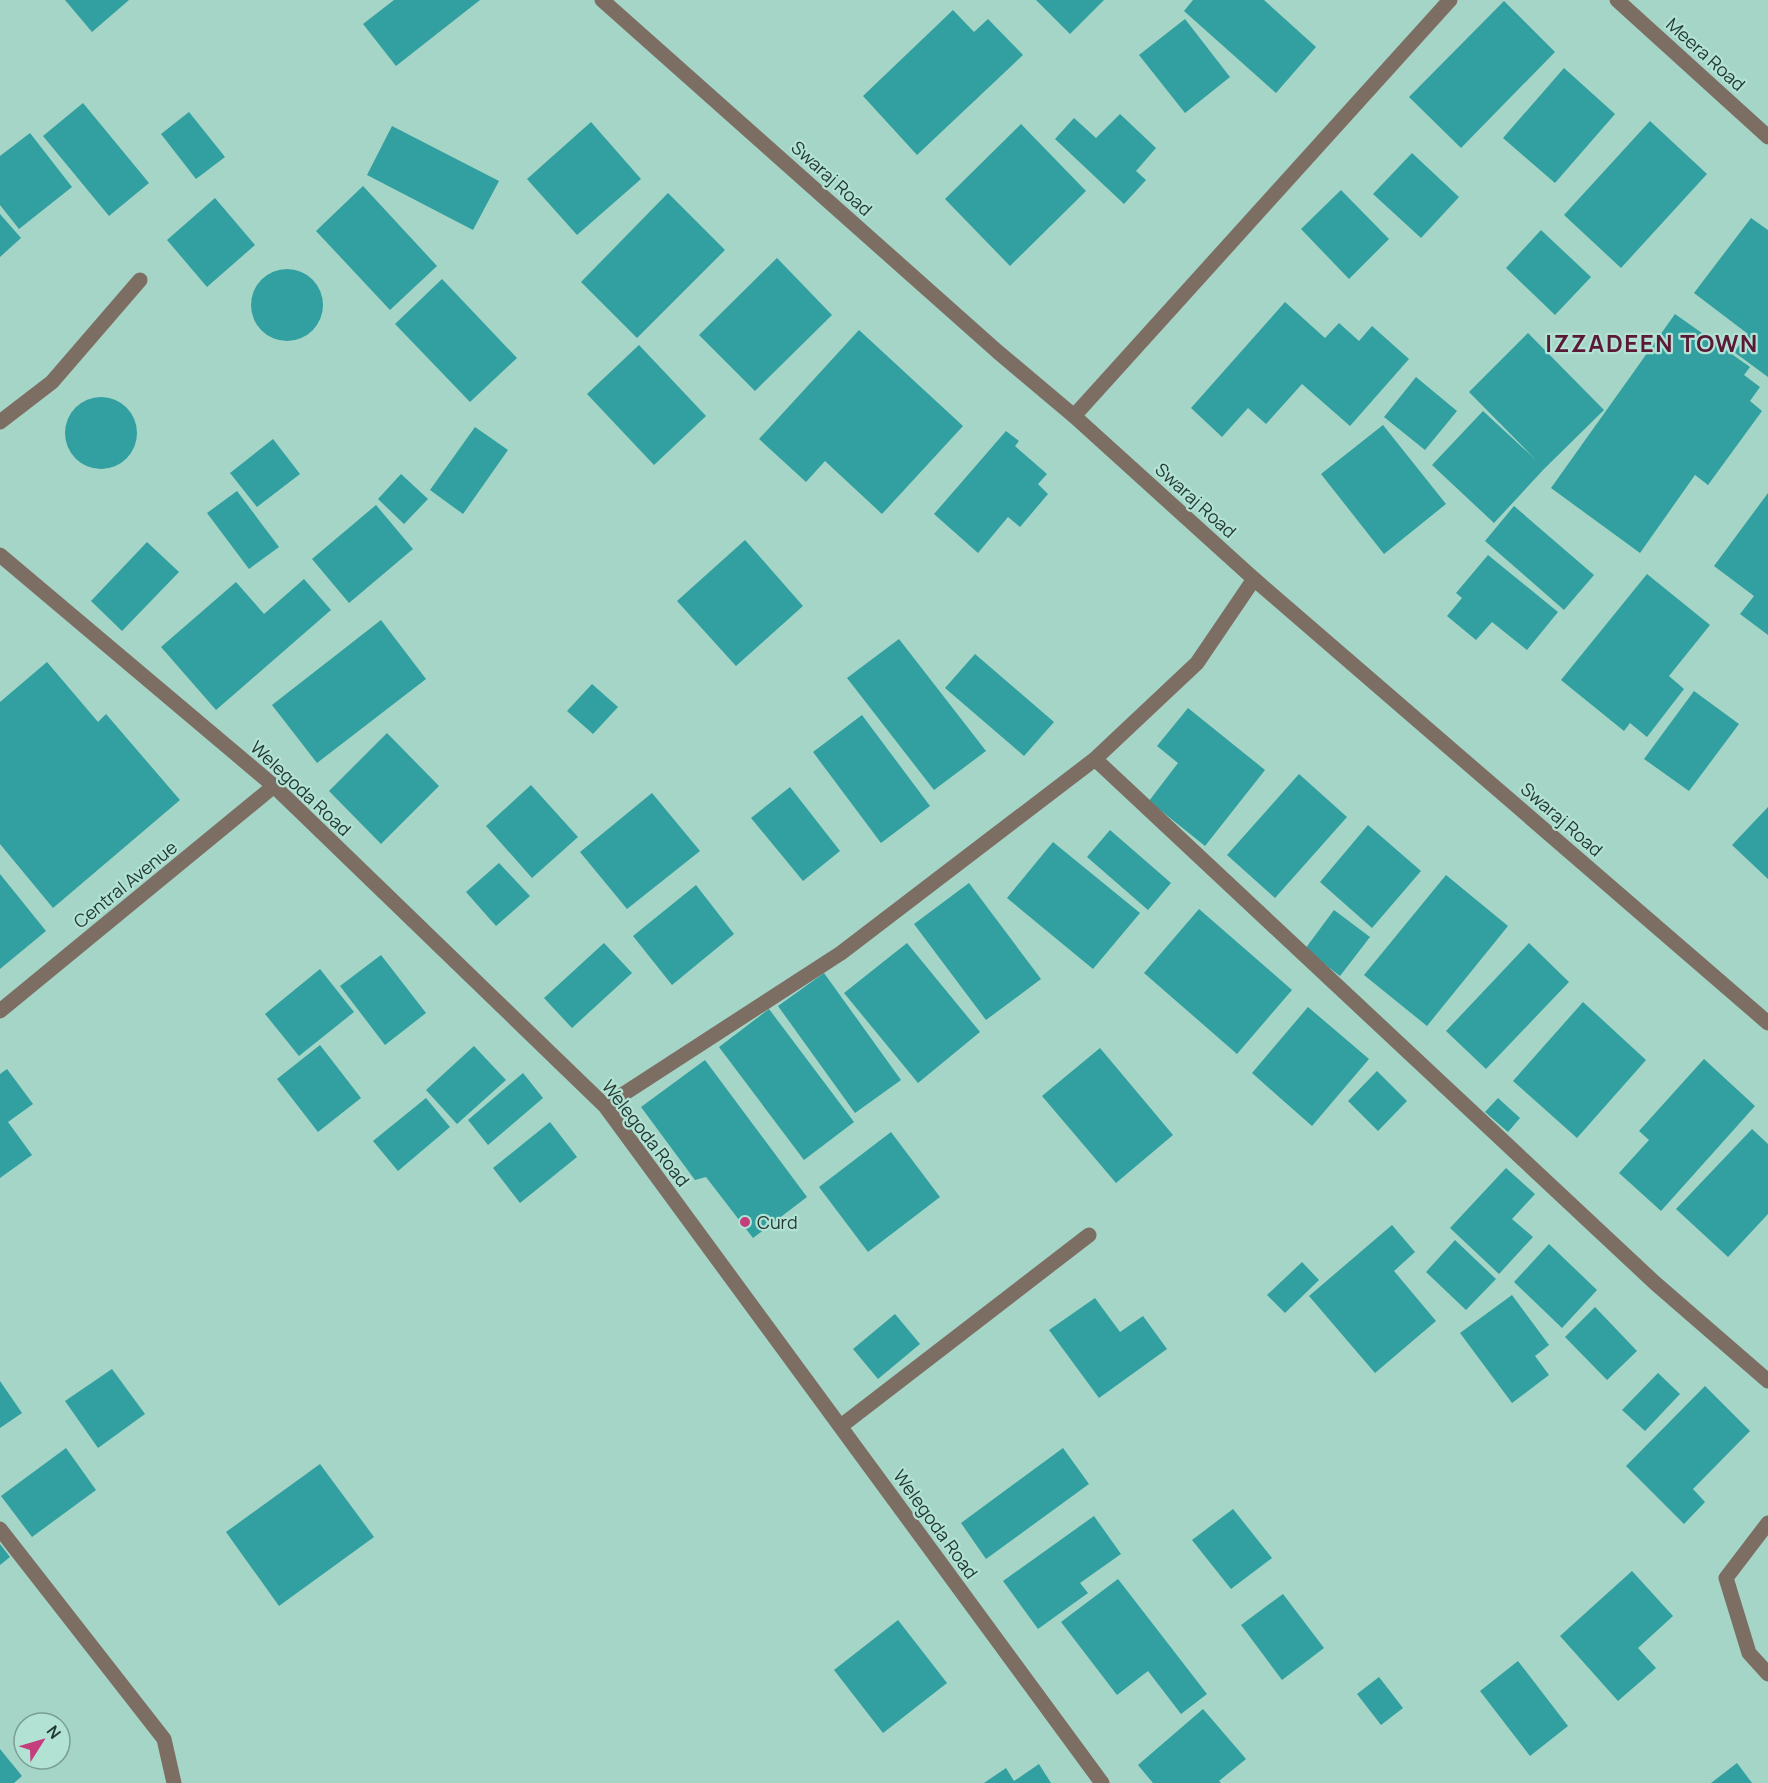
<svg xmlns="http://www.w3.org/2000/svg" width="1768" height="1783" viewBox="0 0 1768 1783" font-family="Manrope,sans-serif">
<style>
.building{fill:#32a0a0}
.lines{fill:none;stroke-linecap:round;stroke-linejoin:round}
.minor{stroke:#7d6e64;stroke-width:15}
.poi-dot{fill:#c43d7d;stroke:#b2e2d4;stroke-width:2}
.labels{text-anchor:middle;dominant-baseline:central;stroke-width:4.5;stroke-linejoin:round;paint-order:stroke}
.street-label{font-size:18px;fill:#253933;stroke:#b2e2d4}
.poi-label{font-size:18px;fill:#253933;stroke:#b2e2d4;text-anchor:start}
.district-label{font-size:24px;font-weight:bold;letter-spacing:1.5px;fill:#5a1937;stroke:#b2e2d4}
</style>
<rect width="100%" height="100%" fill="#a5d5c7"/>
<g class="building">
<polygon points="65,0 129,0 92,32"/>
<polygon points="394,0 480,0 396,66 363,24"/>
<polygon points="1036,0 1104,0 1070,34"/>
<polygon points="1193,0 1264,0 1316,47 1276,93 1184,11"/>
<polygon points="1504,1 1555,52 1461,148 1409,97"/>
<polygon points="953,10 974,32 988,19 1023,55 917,155 863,96"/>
<polygon points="1185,19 1230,77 1185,113 1139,55"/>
<polygon points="1564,68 1615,114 1555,183 1503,138"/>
<polygon points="83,103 149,183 109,216 43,136"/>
<polygon points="189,112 225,157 196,179 161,134"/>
<polygon points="1120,114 1156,148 1136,171 1146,180 1124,204 1055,139 1074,118 1096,138"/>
<polygon points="1650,121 1707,174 1621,268 1564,215"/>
<polygon points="591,122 641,179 577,235 527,179"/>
<polygon points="1021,124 1086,191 1010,266 945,199"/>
<polygon points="392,126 499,181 473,230 367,175"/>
<polygon points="30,133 72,187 19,229 0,205 0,156"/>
<polygon points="1412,153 1459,197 1421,238 1373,194"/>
<polygon points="363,186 437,266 390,310 316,231"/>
<polygon points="1341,190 1389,239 1349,279 1301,229"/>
<polygon points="668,193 725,250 637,338 581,282"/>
<polygon points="215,198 255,245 207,287 167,240"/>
<polygon points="0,214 21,238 0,257"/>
<polygon points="1751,218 1768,230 1768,377 1734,352 1748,334 1694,293"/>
<polygon points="1541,230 1591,277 1555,315 1506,268"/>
<polygon points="777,258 832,315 755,391 699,335"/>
<circle cx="287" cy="305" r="36"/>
<polygon points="442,279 517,358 470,402 395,324"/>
<polygon points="1285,302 1325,338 1339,323 1359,341 1372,326 1409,359 1350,426 1302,384 1266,424 1248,408 1222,437 1191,408"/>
<polygon points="1675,314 1750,367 1744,375 1760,387 1750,401 1762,411 1708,485 1695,475 1640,553 1551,488"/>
<polygon points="859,330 963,426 882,514 825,461 806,482 759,439"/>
<polygon points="1528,333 1604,410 1544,469 1494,523 1432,465 1483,411 1535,459 1469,392"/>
<polygon points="639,345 706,416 654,465 587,394"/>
<polygon points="1416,377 1457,411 1425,450 1384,417"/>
<circle cx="101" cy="433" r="36"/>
<polygon points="1383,425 1446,504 1384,554 1321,474"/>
<polygon points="475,427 508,450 463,514 430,490"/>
<polygon points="1006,431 1019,441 1015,446 1047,474 1038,484 1048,494 1020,527 1008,517 978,553 934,514"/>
<polygon points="273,439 300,474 257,507 230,473"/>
<polygon points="401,474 428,499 404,524 378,499"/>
<polygon points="237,491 279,547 249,569 207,513"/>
<polygon points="1768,493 1768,635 1740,614 1754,596 1714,566"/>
<polygon points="376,505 413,549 349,603 312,559"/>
<polygon points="1514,506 1594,575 1564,610 1485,541"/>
<polygon points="745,540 803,606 736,666 677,601"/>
<polygon points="147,542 179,572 122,631 91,601"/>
<polygon points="1488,555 1558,612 1527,650 1492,622 1476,640 1447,616 1462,598 1456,593"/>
<polygon points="1647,574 1710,625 1669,676 1684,689 1647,737 1630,723 1624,731 1561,680"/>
<polygon points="304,579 331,610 216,710 161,647 236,582 264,614"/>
<polygon points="381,620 426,679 317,763 272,705"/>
<polygon points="899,639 986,751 934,790 847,678"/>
<polygon points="975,654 1054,722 1024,756 945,688"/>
<polygon points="47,662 98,722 106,714 180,800 53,908 0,844 0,702"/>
<polygon points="592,684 618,707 593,734 567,711"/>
<polygon points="1694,691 1739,724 1689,791 1644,759"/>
<polygon points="1188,708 1265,770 1205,846 1149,801 1178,763 1157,746"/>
<polygon points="862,715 930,806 881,843 813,752"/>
<polygon points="387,733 439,786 381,844 329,791"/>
<polygon points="1299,774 1347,817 1275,898 1227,855"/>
<polygon points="531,785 578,837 532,878 486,826"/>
<polygon points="790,787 840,851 803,881 751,818"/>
<polygon points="652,793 700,851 627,909 580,852"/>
<polygon points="1768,807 1768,879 1732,845"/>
<polygon points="1368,825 1421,871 1372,928 1320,882"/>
<polygon points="1110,830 1171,883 1148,910 1087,857"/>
<polygon points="1053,842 1140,913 1093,969 1007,898"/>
<polygon points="499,863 530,896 496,926 466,892"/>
<polygon points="0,874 46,931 0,969"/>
<polygon points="1446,875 1508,926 1427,1026 1364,975"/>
<polygon points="969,883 1041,979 986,1020 914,924"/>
<polygon points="696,885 734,934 672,985 633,936"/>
<polygon points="1199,909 1292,990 1237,1054 1144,973"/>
<polygon points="1334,910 1370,937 1340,976 1305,949"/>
<polygon points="604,943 632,973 572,1028 544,998"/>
<polygon points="907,943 980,1032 918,1083 844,993"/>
<polygon points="1529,943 1569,982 1486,1069 1446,1031"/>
<polygon points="381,955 426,1013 385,1045 340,986"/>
<polygon points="320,969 354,1012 299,1056 265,1014"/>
<polygon points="824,973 901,1080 855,1113 778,1006"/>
<polygon points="1583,1002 1646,1060 1577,1138 1513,1081"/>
<polygon points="1308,1007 1369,1059 1312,1126 1252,1073"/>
<polygon points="769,1009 854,1122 804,1160 719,1047"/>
<polygon points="320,1045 361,1098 318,1132 277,1079"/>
<polygon points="474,1046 506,1080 457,1124 426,1090"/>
<polygon points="1100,1048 1173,1135 1116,1183 1042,1096"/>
<polygon points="1704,1059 1755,1106 1661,1211 1619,1173 1649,1140 1639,1131"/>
<polygon points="705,1060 807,1197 753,1238 706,1177 695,1180 641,1107"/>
<polygon points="7,1069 33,1104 8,1122 32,1155 0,1178 0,1074"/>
<polygon points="1377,1071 1407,1101 1378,1131 1348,1101"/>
<polygon points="523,1073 543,1098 488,1145 468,1120"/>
<polygon points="426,1098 450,1127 398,1171 373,1141"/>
<polygon points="1498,1098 1520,1118 1508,1132 1485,1112"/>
<polygon points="550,1122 577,1157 520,1203 493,1168"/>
<polygon points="1752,1129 1768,1144 1768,1214 1728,1257 1676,1209"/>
<polygon points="891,1132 940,1197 868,1252 819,1187"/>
<polygon points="1506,1168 1535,1194 1512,1219 1533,1237 1499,1274 1450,1228"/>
<polygon points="1392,1225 1415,1252 1394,1271 1436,1321 1375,1373 1309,1296"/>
<polygon points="1455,1240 1496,1279 1466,1310 1426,1272"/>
<polygon points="1549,1244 1597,1290 1562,1328 1514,1282"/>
<polygon points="1302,1262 1319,1280 1285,1313 1267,1295"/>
<polygon points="1512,1295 1549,1345 1535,1356 1549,1375 1512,1403 1460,1333"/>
<polygon points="1095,1298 1120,1332 1143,1316 1167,1349 1099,1398 1049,1330"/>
<polygon points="1595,1307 1637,1351 1607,1380 1565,1337"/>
<polygon points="895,1314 920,1344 878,1379 853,1349"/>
<polygon points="112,1369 145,1414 98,1448 65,1401"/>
<polygon points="1658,1373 1680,1394 1645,1431 1622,1410"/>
<polygon points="0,1381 22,1413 0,1428"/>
<polygon points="1705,1386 1750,1431 1693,1489 1705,1502 1684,1524 1626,1466"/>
<polygon points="66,1448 96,1490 32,1537 1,1496"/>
<polygon points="1063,1448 1089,1484 986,1559 961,1523"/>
<polygon points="320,1464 374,1537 279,1606 226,1532"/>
<polygon points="1233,1509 1272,1558 1231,1589 1192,1540"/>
<polygon points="1094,1516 1121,1554 1080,1583 1088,1593 1038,1629 1003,1581"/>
<polygon points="0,1544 10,1557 0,1565"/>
<polygon points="1632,1571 1673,1616 1638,1648 1656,1668 1618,1701 1560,1636"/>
<polygon points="1118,1579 1207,1694 1181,1714 1148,1671 1117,1695 1061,1622"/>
<polygon points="1283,1594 1324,1648 1282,1680 1241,1625"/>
<polygon points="898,1620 947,1683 883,1733 834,1670"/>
<polygon points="1518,1661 1568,1726 1530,1756 1480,1691"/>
<polygon points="1379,1677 1403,1708 1381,1725 1357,1694"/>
<polygon points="1203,1709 1246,1759 1219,1781 1221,1783 1153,1783 1138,1765"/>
<polygon points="0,1749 22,1776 14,1783 0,1783"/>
<polygon points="1737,1763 1752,1783 1711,1783"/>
<polygon points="1039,1764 1051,1783 984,1783 1006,1768 1014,1781"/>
</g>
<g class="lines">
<g class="minor">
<polyline points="602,0 998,352 1074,416 1254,579 1768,1023"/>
<polyline points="1617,0 1768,137"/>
<polyline points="1074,416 1450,0"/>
<polyline points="0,422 52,382 140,280"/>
<polyline points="0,555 274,786 605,1106 1102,1783"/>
<polyline points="1095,759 1655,1283 1768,1381"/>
<polyline points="0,1011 274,786"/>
<polyline points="605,1106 841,953 1095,759 1197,663 1254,579"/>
<polyline points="841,1426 1089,1235"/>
<polyline points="1768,1523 1726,1578 1749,1653 1768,1674"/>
<polyline points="0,1529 164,1739 174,1783"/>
</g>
</g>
<circle class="poi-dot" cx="745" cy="1222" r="6"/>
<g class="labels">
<g class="street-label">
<text transform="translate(1706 54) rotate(42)">Meera Road</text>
<text transform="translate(832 178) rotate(42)">Swaraj Road</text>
<text transform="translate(1196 500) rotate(42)">Swaraj Road</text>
<text transform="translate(301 788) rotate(43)">Welegoda Road</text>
<text transform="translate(1562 819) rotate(41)">Swaraj Road</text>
<text transform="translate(125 884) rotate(-39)">Central Avenue</text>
<text transform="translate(646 1133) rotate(52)">Welegoda Road</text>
<text transform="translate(936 1524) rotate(54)">Welegoda Road</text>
</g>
<g class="poi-label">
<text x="757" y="1222">Curd</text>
</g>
<g class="district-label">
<text x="1652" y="342">IZZADEEN TOWN</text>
</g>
</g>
<g transform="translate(42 1741) rotate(53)"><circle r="28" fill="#b2e2d4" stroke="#7a9e94" stroke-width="1.5"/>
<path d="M0-4.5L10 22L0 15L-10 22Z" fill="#c43d7d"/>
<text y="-9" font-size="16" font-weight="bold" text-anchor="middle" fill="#253933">N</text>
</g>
</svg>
